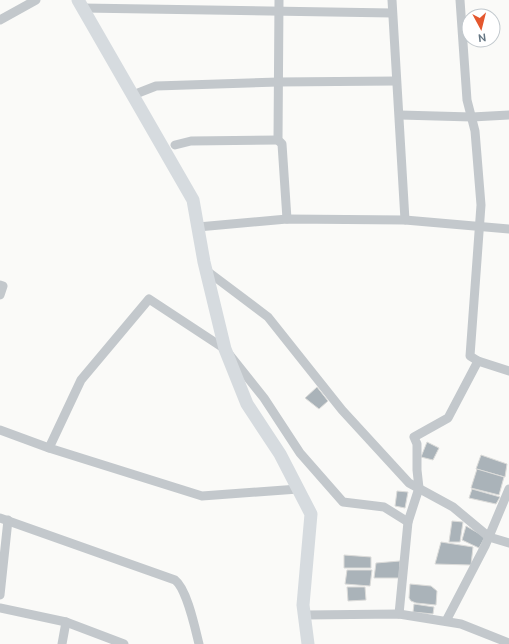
<svg xmlns="http://www.w3.org/2000/svg" width="509" height="644" viewBox="0 0 509 644" font-family="Ubuntu,sans-serif">
<style>
.building{fill:#aab3b9;stroke:#dcdcda}
.lines{fill:none;stroke-linecap:round;stroke-linejoin:round}
.street{stroke:#c3c8cc;stroke-width:9}
.secondary{stroke:#d6dbdf;stroke-width:13}
</style>
<rect width="100%" height="100%" fill="#fafaf8"/>
<g class="building">
<polygon points="317,387 328,401 319,409 305,398"/>
<polygon points="427,442 439,448 433,460 421,457"/>
<polygon points="481,455 507,464 505,477 476,469"/>
<polygon points="477,469 504,477 499,495 471,488"/>
<polygon points="472,489 500,497 496,504 469,498"/>
<polygon points="397,491 408,492 405,508 395,506"/>
<polygon points="452,521 463,522 460,542 449,542"/>
<polygon points="466,526 485,537 479,548 462,540"/>
<polygon points="441,542 473,547 471,565 435,564"/>
<polygon points="344,555 371,557 371,568 344,568"/>
<polygon points="400,561 399,578 374,578 376,563"/>
<polygon points="347,570 372,570 370,586 345,584"/>
<polygon points="410,584 431,586 437,591 436,605 416,603 411,601 409,598"/>
<polygon points="347,587 365,587 366,600 348,601"/>
<polygon points="414,604 434,607 433,614 413,612"/>
</g>
<g class="lines">
<g class="street">
<polyline points="279,0 278,140 282,144 287,219"/>
<polyline points="392,0 405,220"/>
<polyline points="460,0 467,100 475,131 481,205 470,356 478,361 509,371"/>
<polyline points="83,8 392,13"/>
<polyline points="0,20 36,0"/>
<polyline points="133,95 156,86 278,82 396,81"/>
<polyline points="400,115 472,117 509,115"/>
<polyline points="175,145 191,141 278,140"/>
<polyline points="198,227 287,219 405,220 509,229"/>
<polyline points="207,271 268,317 342,410 409,483 453,507 489,537 509,543"/>
<polyline points="0,285 3,286 0,295"/>
<polyline points="0,430 49,448 202,496 298,489"/>
<polyline points="49,448 81,380 149,299 225,349 264,398 300,453 343,502 384,507 408,522"/>
<path d="M0,518l175,62c12,9 20,48 24,64"/>
<polyline points="0,595 8,520"/>
<polyline points="0,608 66,622 124,644"/>
<polyline points="399,614 408,522 419,488 417,470 417,444 414,437 448,418 478,361"/>
<polyline points="305,615 399,614 461,624 509,643"/>
<polyline points="446,621 485,546 509,489"/>
<polyline points="62,644 66,622"/>
</g>
<polyline class="secondary" points="78,0 193,200 204,262 225,349 247,404 280,454 311,514 303,605 308,644"/>
</g>
<g transform="translate(481 28) rotate(173)"><circle r="19" fill="#ffffff" stroke="#c1c8cd"/>
<path d="M0-3L7 15L0 10L-7 15Z" fill="#e4572e"/>
<text y="-6" font-size="11" font-weight="bold" text-anchor="middle" fill="#657683">N</text>
</g>
</svg>
